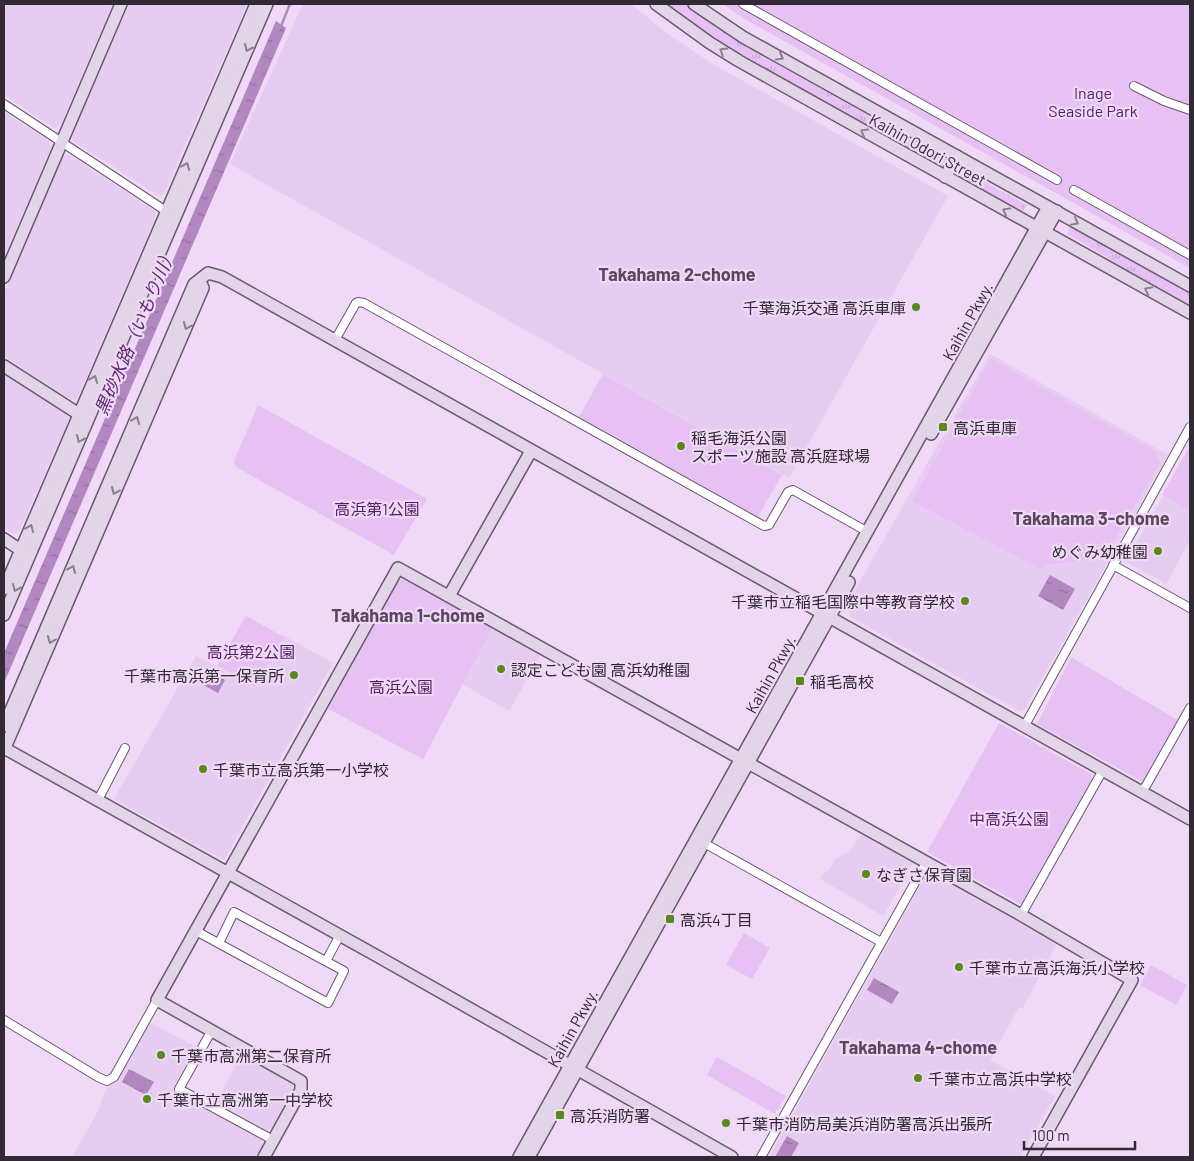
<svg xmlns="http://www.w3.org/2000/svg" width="1194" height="1161" viewBox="0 0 1194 1161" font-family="Barlow,'Noto Sans JP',sans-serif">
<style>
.built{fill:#e6ccf0}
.grass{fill:url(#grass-tufts)}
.park{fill:#e7c1f4}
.water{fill:url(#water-ripples)}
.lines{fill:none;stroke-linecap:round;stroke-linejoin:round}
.stream{stroke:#b388c1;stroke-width:2.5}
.street-casing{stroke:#695770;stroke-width:10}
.secondary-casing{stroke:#695770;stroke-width:14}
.street{stroke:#fff;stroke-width:8}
.secondary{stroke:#e2d5e7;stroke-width:11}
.oneway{stroke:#8a7f8e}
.poi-dot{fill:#5a891b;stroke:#efd9f6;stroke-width:2}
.labels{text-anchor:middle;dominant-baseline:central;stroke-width:4.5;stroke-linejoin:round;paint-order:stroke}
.park-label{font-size:16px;fill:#531e63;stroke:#efd9f6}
.street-label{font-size:16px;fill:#312934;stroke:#efd9f6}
.poi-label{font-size:16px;fill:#312934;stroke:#efd9f6;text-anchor:start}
.neighbourhood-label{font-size:18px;font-weight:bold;fill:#59475f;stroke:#efd9f6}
.water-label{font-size:18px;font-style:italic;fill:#5f2a70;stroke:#efd9f6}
</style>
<defs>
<pattern id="grass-tufts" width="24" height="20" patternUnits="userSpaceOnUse" patternTransform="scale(1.25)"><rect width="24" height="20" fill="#e7c1f4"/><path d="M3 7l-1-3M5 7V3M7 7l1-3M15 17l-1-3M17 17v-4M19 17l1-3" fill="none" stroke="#c7a6d2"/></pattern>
<pattern id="water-ripples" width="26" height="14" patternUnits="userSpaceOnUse" patternTransform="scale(1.25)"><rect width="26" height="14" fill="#b388c1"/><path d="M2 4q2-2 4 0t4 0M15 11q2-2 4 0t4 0" fill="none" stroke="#926f9e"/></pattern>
</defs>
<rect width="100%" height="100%" fill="#efd9f6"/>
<g class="built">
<polygon points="4,4 113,4 60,126 54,128 4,95"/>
<polygon points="129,4 247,4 164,194 159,196 73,141 72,135"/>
<polygon points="303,4 631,4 668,34 711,63 948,196 789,478 230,164"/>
<polygon points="4,112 49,141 51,148 4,257"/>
<polygon points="69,155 154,210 156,216 77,399 72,400 4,356 4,293 63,156"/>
<polygon points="990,354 1168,455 1025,709 1019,711 850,617 847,604"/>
<polygon points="4,373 67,414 69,419 19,532 14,534 4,528"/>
<polygon points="1163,496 1190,511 1190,540 1166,584 1126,562"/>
<polygon points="493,627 541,655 509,711 462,684"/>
<polygon points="284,636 333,663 224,860 114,799 196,656 256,688"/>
<polygon points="861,835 913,863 883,916 819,878 830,869 835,859 850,851"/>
<polygon points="932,874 1057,943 1022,1009 1019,1007 990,1060 1055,1096 1021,1157 769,1157 926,875"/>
<polygon points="149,1022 196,1047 173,1088 153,1078 261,1138 262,1146 255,1157 72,1157 98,1111 107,1087 117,1082"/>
<polygon points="241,1055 291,1082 293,1088 271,1129 265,1131 215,1105"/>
</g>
<g class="grass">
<polygon points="664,4 685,4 738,39 948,156 949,159 943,168 941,168 741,57 688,23"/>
<polygon points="960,165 966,167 985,182 1027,205 1022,213 956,176 955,174"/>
<polygon points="1071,226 1190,292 1190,307 1128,272 1100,253 1067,234"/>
</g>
<g class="park">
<polygon points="722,4 1190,4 1190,268 750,22"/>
<polygon points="991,359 1155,452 1160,463 1104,557 1045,565 1042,570 912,501"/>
<polygon points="603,374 782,475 758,517 579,417"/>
<polygon points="258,405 427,499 394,555 236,467 234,461"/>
<polygon points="1190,446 1190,511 1162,495"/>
<polygon points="406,577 493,627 423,759 328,709 398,580"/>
<polygon points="246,616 284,637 255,687 217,666"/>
<polygon points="1071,657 1186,725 1147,784 1037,724"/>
<polygon points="999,723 1091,774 1092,781 1022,905 927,852"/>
<polygon points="744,933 770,948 752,979 726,965"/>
<polygon points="1151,965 1187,985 1176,1005 1140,985"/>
<polygon points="717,1057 786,1096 775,1114 707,1075"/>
</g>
<g class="water">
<polygon points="276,21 286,28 4,683 4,653"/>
<polygon points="1050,575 1075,589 1063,610 1038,596"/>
<polygon points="201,667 225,680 218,693 194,680"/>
<polygon points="874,978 899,992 892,1004 867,990"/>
<polygon points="129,1069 154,1082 146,1095 122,1082"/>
<polygon points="787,1136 799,1143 791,1157 775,1157"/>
</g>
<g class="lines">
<polyline class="stream" points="281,26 290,4"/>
<defs>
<g id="street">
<polyline points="743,4 1057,180"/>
<polyline points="1134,86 1164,101 1190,110"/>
<polyline points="4,104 169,213"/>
<polyline points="1074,190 1190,255"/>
<polyline points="335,340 356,303 358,302 364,303 764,526 769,525 788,492 793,490 868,532"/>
<polyline points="1113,565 1190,608"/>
<polyline points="1025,725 1190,427"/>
<polyline points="1142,791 1147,784 1190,708"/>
<polyline points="98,800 125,748"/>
<polyline points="704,843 881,942"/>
<polyline points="1021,915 1103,770"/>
<polyline points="196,931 328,1003 344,971 234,912 219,943"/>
<polyline points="326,961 340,935"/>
<polyline points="4,1020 98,1077 107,1081 114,1077 157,1000"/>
<polyline points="212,1030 179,1089 273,1140"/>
<polyline points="761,1157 926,863"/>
</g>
<g id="secondary">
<polyline points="656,4 710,43 739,61 1190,313"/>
<polyline points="694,4 743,37 1190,286"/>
<polyline points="945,177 957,156"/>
<polyline points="4,277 121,4"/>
<polyline points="4,366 85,418"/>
<polyline points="931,434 1057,211"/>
<polyline points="4,539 25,553"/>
<polyline points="4,589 256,4"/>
<polyline points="449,596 531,451"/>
<polyline points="4,615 267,4"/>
<polyline points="4,726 194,284 208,273 222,277 1190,819"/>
<polyline points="4,748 377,956 732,1157"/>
<polyline points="4,750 203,288 200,281"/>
<polyline points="264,1157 301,1090 301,1081 157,1000 398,568 1021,915 1132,980 1033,1157"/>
<polyline points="519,1157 1048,207"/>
<polyline points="529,1157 849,582"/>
</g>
</defs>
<use href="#street" class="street-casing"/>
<use href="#secondary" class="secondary-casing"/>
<use href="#street" class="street"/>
<use href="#secondary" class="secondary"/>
</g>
<defs><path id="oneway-chevron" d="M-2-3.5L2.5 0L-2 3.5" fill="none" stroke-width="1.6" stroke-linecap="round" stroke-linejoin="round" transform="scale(1.25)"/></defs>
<g class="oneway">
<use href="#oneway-chevron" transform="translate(248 48) rotate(114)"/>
<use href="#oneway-chevron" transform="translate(723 51) rotate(-149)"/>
<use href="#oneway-chevron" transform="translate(780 57) rotate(29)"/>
<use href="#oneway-chevron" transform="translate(864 132) rotate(-151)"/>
<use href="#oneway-chevron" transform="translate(186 166) rotate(-67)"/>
<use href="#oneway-chevron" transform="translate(1006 211) rotate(-151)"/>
<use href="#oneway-chevron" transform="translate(1075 222) rotate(29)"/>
<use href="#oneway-chevron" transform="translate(1148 290) rotate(-151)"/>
<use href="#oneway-chevron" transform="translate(187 326) rotate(113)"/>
<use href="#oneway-chevron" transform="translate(94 379) rotate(-67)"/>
<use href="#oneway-chevron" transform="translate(136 420) rotate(-67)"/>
<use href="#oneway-chevron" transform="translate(80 439) rotate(113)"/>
<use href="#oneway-chevron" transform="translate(115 491) rotate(113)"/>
<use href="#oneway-chevron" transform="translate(30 528) rotate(-67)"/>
<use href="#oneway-chevron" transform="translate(72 569) rotate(-67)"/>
<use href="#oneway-chevron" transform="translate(16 588) rotate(114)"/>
<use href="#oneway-chevron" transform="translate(51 640) rotate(113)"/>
</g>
<g class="poi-dot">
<circle cx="916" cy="307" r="5"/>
<rect x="938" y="422" width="10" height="10" rx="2.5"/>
<circle cx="681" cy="446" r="5"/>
<circle cx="1158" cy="551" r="5"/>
<circle cx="965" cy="601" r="5"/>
<circle cx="501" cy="669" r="5"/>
<circle cx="294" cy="675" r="5"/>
<rect x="795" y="676" width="10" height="10" rx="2.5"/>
<circle cx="203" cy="769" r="5"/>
<circle cx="866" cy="874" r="5"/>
<rect x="665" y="914" width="10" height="10" rx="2.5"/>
<circle cx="959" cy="967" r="5"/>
<circle cx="161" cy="1055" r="5"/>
<circle cx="918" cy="1078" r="5"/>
<circle cx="147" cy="1099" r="5"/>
<rect x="555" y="1110" width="10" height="10" rx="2.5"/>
<circle cx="726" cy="1123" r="5"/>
</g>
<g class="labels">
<g class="park-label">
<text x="1093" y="92">Inage<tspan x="1093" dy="18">Seaside Park</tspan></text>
<text x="377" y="508">高浜第1公園</text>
<text x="251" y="651">高浜第2公園</text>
<text x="401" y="686">高浜公園</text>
<text x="1009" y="818">中高浜公園</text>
</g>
<g class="street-label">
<text transform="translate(928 149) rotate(29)">Kaihin Odori Street</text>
<text transform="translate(967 321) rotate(-61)">Kaihin Pkwy.</text>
<text transform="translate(770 674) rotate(-61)">Kaihin Pkwy.</text>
<text transform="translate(572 1028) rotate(-61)">Kaihin Pkwy.</text>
</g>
<g class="poi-label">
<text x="906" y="307" text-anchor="end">千葉海浜交通 高浜車庫</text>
<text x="953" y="427">高浜車庫</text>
<text x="691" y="437">稲毛海浜公園<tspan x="691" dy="18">スポーツ施設 高浜庭球場</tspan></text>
<text x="1148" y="551" text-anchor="end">めぐみ幼稚園</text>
<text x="955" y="601" text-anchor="end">千葉市立稲毛国際中等教育学校</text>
<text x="511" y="669">認定こども園 高浜幼稚園</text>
<text x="284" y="675" text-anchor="end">千葉市高浜第一保育所</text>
<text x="810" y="681">稲毛高校</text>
<text x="213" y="769">千葉市立高浜第一小学校</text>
<text x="876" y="874">なぎさ保育園</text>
<text x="680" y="919">高浜4丁目</text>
<text x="969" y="967">千葉市立高浜海浜小学校</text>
<text x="171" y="1055">千葉市高洲第二保育所</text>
<text x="928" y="1078">千葉市立高浜中学校</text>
<text x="157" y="1099">千葉市立高洲第一中学校</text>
<text x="570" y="1115">高浜消防署</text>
<text x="736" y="1123">千葉市消防局美浜消防署高浜出張所</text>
</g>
<g class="neighbourhood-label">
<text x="677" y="274">Takahama 2-chome</text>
<text x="1091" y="518">Takahama 3-chome</text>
<text x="408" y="615">Takahama 1-chome</text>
<text x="918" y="1047">Takahama 4-chome</text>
</g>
<g class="water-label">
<text transform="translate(135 331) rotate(-67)">黒砂水路（いもり川）</text>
</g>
</g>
<rect width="1194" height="1161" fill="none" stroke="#312934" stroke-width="10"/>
<path d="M1024 1141v8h111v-8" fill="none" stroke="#312934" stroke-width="2.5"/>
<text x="1032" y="1141" font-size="15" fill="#312934" stroke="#efd9f6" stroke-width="4" paint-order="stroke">100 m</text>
</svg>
